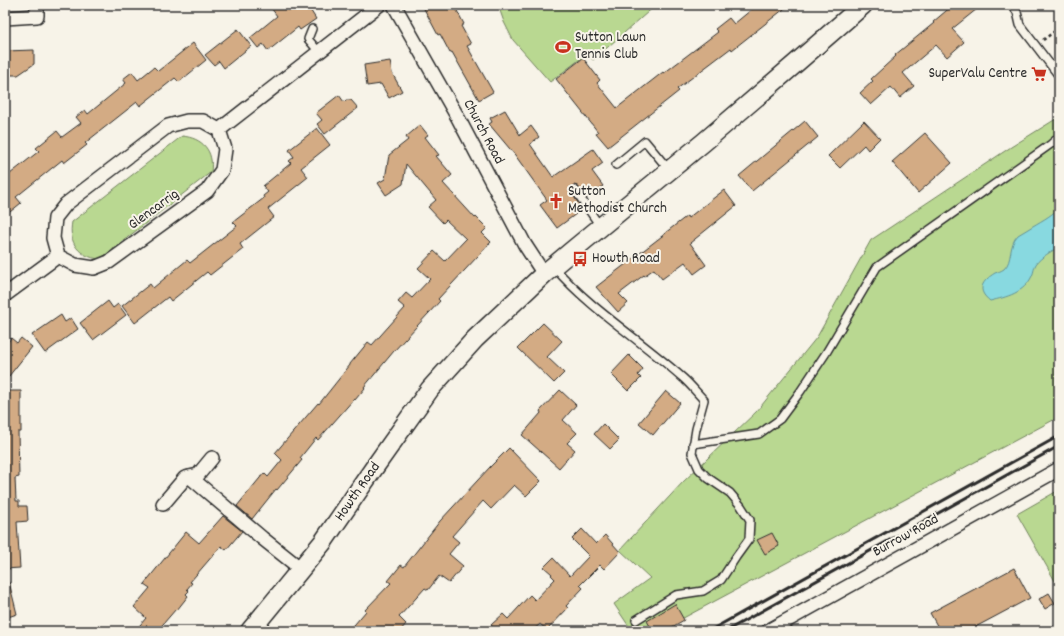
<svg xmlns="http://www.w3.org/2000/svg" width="1064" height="636" viewBox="0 0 1064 636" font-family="Dekko,sans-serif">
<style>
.green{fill:#b9d891;stroke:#72825e}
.water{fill:#88d9e0;stroke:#639398}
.building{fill:#d3ab84;stroke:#2b2b2b}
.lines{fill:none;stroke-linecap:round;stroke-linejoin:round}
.lane-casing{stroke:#2b2b2b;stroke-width:10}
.street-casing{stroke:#2b2b2b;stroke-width:16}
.secondary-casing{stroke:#2b2b2b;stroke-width:21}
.path{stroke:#2b2b2b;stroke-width:2.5;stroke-dasharray:3 3;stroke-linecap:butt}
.lane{stroke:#f7f3e8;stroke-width:7}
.street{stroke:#f7f3e8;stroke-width:13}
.secondary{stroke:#f7f3e8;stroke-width:18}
.rail{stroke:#2b2b2b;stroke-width:3}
.labels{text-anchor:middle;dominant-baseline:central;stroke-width:4;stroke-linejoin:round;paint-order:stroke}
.poi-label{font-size:15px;fill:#2b2b2b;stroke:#f7f3e8;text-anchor:start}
.street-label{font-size:15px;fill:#2b2b2b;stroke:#f7f3e8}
</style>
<rect width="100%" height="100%" fill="#f7f3e8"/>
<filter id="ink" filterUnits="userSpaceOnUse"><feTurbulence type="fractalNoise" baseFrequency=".025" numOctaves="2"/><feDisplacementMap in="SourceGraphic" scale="8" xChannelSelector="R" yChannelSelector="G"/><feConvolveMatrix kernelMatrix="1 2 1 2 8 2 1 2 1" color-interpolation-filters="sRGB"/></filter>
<g filter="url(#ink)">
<g class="green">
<polygon points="498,5 656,5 593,60 587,54 550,82 513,40 504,22"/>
<polygon points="1059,117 1059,417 659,631 632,631 614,604 650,578 620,550 683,482 757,411 817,337 871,240 1011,147"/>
<path d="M182,136c21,2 32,15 29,36l-111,87c-21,-2 -32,-16 -28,-37z"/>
<polygon points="1059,490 1059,588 1017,514"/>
</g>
<path class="water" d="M1059,208v39c-7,4 -18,10 -23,17 -2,3 -2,8 -4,12 -8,17 -25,21 -42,25 -14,-11 -8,-20 5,-28 3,-1 6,-2 9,-4 9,-8 4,-24 14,-34 3,-2 7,-4 10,-6 11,-7 22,-12 31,-21z"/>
<g class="building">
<polygon points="269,5 307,5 316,19 300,30 298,27 268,51 263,44 258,48 250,38 277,16"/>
<polygon points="422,5 454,5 464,24 461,26 471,44 467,46 493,92 479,100 452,52 450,53 440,34 438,35"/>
<polygon points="757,5 789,5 732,50 731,48 677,89 679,91 608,147 596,133 598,132 556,79 583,58 600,80 597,83 617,108 663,72 664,73 718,32 715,29 729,18 734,24"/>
<polygon points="953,5 982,5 952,29 964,42 947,57 936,45 903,73 914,86 900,98 891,87 871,105 860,93 873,81 871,79 896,56 895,55 934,23 933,22"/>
<polygon points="238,29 251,46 224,68 219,61 214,65 205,55"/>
<polygon points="193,43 206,60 179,82 175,78 140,106 137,102 85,143 87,145 64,163 62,160 16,197 21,203 5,216 5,178 39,151 36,148 57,131 62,137 81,123 76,117 85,110 88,114 126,83 123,79 132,72 138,80 154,67 158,71"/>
<polygon points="34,50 34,64 18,75 5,75 5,51"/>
<polygon points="390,61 392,73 402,91 389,98 381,84 367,86 364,65"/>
<polygon points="339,95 344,102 346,100 351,100 358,108 325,134 317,124 322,120 316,113"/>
<polygon points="505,110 520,135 531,126 539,137 530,144 553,177 593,149 603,163 592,171 603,186 587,198 577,186 574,185 572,186 570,188 571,192 579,204 572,209 576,214 557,228 540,205 547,200 515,155 489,124 492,122 490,118"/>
<polygon points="805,121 818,137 752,191 739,176"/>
<polygon points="864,121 880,138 868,150 864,145 840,168 828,156"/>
<polygon points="420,125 428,135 425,137 439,155 436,156 452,175 443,183 475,218 476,217 487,228 482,233 491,242 438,299 440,301 394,351 364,387 365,388 355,400 354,399 318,440 316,438 300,458 302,460 277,490 276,489 252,519 237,506 264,473 268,477 282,460 275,453 318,403 319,404 350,365 350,364 368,342 372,345 405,308 398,302 406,293 412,298 430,279 418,268 434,251 445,261 466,239 446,220 443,223 428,207 436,200 406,164 403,184 386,195 378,183 385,179 389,155 408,140 406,137"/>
<polygon points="317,128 330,145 301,168 308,177 268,209 274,217 240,244 243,249 210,275 207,272 171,301 168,297 135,323 122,306 150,284 153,288 187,260 190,263 237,226 233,222 264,198 263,196 268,192 263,186 291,163 289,161 294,157 289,150"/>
<polygon points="925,133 952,163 918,193 892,162"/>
<polygon points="724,190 736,206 690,243 706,265 694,274 685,262 662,279 654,269 644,276 644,275 619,294 628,303 618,312 610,303 596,287 666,233 665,233 687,216 688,218"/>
<polygon points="108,301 113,308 118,304 126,315 93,340 80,323"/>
<polygon points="61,315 65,322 71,318 78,329 45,353 32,335"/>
<polygon points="543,323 562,341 547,357 564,373 554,383 518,348"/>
<polygon points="11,338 17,343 21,338 32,347 5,381 5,346"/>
<polygon points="629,355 643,369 638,375 641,378 628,391 611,374"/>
<polygon points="560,390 576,405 563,420 577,433 567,443 575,450 559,468 522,435 541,413 540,411"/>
<polygon points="5,391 21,391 21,432 18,432 19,477 15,478 16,501 19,501 19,506 27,506 28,521 17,522 20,568 5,569"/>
<polygon points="666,391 680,403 653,435 639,423"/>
<polygon points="603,424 619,440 610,449 594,434"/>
<polygon points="509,448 541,481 526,496 514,485 491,509 483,501 452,536 459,542 449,554 463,566 449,583 439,576 428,590 425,588 399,617 406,624 400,631 349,631 366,611 365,610 391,583 388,581 401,565 404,567 440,521 490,467"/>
<polygon points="223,516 242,531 226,550 221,546 190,582 192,583 187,589 189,591 186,594 188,596 177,610 176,609 157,631 135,631 146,618 134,607 150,588 144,584 186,532 199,543"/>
<polygon points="582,529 596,544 605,535 620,552 604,569 600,565 580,585 583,588 566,606 568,608 547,630 540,624 532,631 496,631 491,625 503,614 508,619 530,595 535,600 555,579 551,575 552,574 544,567 553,558 570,576 589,556 572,539"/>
<polygon points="772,533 779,546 765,554 757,540"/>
<polygon points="1014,568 1030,598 968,631 940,631 930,613"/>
<polygon points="9,582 17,614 5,618 5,583"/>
<polygon points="1049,593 1055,603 1045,609 1039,599"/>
<polygon points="675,604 684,620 665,631 653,631 647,621"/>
</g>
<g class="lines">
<defs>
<g id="lane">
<polyline points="1012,5 1017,12 1020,25 1059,76"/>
<polyline points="312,29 308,39 319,52"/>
<polyline points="616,165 645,141 669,170"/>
<polyline points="575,190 600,226"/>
<path d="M554,267c37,43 87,73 129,111 8,7 14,15 21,22l-8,29 -4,24 7,16 9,9 22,15 11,13 9,14 -1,19 -13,18 -15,23 -18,11 -27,4 -40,25"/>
<polyline points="693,444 759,434 780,419 800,392 826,353 877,267 1051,144 1059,137"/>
</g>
<g id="street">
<polyline points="394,5 457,116 525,245 544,274"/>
<polyline points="5,18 37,16 37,5"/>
<polyline points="219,130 203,121 187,121 168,126 66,204 55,218 53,238 58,256 75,265 94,268 109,262 207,191 222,170 225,149 219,130 379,5"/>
<polyline points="5,295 58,256"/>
<polyline points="190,477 262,538 301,569"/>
<polyline points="163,504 185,478 198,475 212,458"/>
<polyline points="768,631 1059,469"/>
</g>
<polyline id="secondary" points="250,631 323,542 374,468 430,389 475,339 544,274 574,249 704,142 795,64 863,5"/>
</defs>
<use href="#lane" class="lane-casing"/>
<use href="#street" class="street-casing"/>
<use href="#secondary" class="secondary-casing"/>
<polyline class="path" points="1043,40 1059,28"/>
<use href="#lane" class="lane"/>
<use href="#street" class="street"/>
<use href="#secondary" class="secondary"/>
<g class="rail">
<polyline points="709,631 1059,436"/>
<polyline points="726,631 1059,446"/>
</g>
</g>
</g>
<defs>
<symbol id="stadium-bare" viewBox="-9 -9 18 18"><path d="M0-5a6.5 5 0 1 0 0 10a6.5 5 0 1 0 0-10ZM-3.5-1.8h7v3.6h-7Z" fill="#c8321e" stroke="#f7f3e8" stroke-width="2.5" paint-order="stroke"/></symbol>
<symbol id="supermarket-bare" viewBox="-9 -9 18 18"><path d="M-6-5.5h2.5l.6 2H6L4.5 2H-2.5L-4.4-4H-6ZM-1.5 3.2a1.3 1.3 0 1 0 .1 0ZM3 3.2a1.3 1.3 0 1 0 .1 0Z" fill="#c8321e" stroke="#f7f3e8" stroke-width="2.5" paint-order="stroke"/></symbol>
<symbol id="church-bare" viewBox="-9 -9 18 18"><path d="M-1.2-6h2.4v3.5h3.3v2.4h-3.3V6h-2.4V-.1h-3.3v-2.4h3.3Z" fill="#c8321e" stroke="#f7f3e8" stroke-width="2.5" paint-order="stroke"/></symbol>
<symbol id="bus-bare" viewBox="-9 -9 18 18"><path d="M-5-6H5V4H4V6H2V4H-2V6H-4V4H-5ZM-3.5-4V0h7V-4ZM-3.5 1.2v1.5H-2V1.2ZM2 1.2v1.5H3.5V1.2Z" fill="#c8321e" stroke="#f7f3e8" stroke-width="2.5" paint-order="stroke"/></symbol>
</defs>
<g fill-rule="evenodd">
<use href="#stadium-bare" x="552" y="36" width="22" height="22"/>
<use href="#supermarket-bare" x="1028" y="63" width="22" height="22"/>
<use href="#church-bare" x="545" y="190" width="22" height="22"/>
<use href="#bus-bare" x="569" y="248" width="22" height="22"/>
</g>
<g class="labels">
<g class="poi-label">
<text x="575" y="38">Sutton Lawn<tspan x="575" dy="17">Tennis Club</tspan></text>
<text x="1027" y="74" text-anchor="end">SuperValu Centre</text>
<text x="568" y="192">Sutton<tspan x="568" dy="17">Methodist Church</tspan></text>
<text x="592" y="259">Howth Road</text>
</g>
<g class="street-label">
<text transform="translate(483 132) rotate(62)">Church Road</text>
<text transform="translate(154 210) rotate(-36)">Glencarrig</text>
<text transform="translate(358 492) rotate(-55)">Howth Road</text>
<text transform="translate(906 536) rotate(-29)">Burrow Road</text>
</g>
</g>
<rect width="1064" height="636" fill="none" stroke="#f7f3e8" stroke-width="20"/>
<rect x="10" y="10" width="1044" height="616" fill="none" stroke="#2b2b2b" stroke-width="1.5" filter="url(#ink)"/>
</svg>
